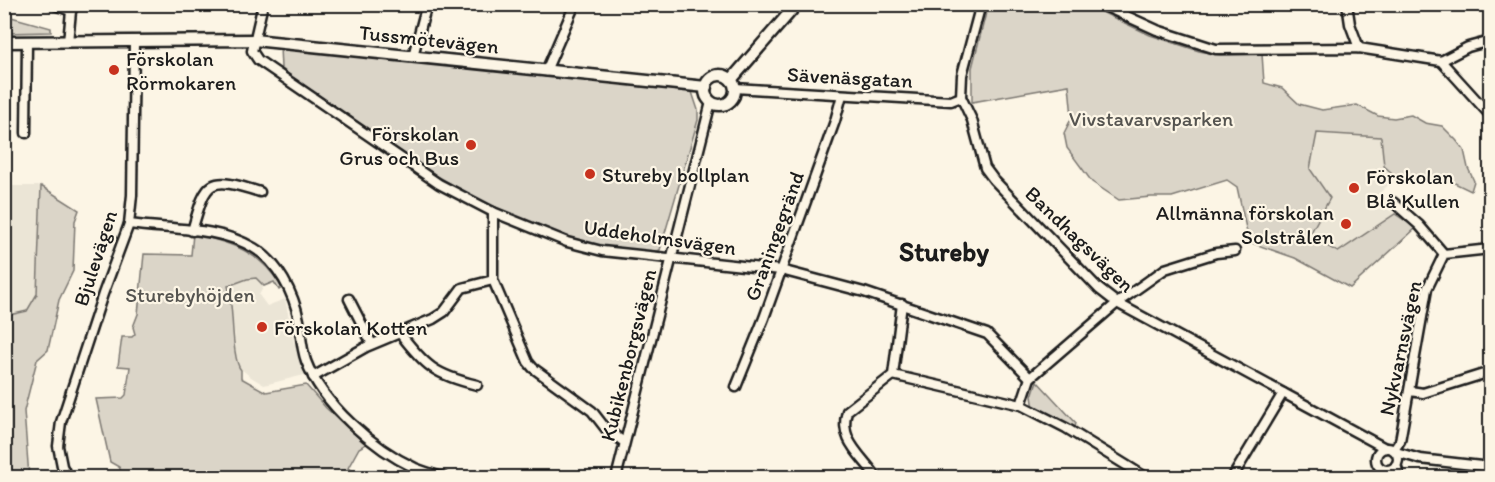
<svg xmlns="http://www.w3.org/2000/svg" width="1495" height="482" viewBox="0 0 1495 482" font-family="Itim,sans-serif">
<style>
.built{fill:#ebe5d6}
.green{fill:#dbd5c8;stroke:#7c7872;stroke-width:1.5}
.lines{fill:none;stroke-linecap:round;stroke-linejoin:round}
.minor-casing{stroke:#1c1c1c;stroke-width:13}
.tertiary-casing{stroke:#1c1c1c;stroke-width:15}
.minor{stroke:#fcf5e5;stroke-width:8}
.tertiary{stroke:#fcf5e5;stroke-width:10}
.poi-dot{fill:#c8321e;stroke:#fcf5e5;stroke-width:2}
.labels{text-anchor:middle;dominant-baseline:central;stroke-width:4.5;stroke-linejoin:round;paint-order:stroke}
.street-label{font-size:21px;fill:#1c1c1c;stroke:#fcf5e5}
.poi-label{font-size:21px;fill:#1c1c1c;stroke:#fcf5e5;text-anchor:start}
.park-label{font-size:21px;fill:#555450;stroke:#fcf5e5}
.district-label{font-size:27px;font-weight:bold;fill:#1c1c1c;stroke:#fcf5e5}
</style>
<rect width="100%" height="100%" fill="#fcf5e5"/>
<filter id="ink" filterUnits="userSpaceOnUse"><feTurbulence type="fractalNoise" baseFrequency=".0167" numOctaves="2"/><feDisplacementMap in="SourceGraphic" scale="12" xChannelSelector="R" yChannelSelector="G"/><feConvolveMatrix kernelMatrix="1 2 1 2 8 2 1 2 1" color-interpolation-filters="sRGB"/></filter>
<g filter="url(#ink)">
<g class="built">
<polygon points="1317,133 1381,137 1384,166 1396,178 1373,199 1395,214 1338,252 1309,236 1330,198 1310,169"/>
<polygon points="4,184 8,186 41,186 37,294 27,311 9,316 4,316"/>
<polygon points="256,278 264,286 259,295 267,306 285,299 294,342 304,375 264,385 251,377 236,365 235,336 228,286 247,279"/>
</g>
<g class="green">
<path d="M988,5h99l63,30 49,16 21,4 42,-1 2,29 18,5 17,16 23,6 35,-5 21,11 16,2 17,-3 14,8 17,3 14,14 8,10 4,18 6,13 -3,10 -33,-16c-24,7 -35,10 -54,-9l-3,-29 -64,-4 -7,36 20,29 -21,38 29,16 57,-38 21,14 -66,60 -55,-30 -46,-16 -12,-55 -10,-7 -55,17h-21l-32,3 -27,-18 -25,-34 -3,-15 8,-16 -3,-32 -97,17v-34z"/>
<polygon points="4,15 51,28 51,32 5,33"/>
<polygon points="280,47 692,92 698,110 698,120 660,250 655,252 622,249 582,242 550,231 481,201 439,177 291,76 281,68"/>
<polygon points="41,186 79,210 75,221 73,271 59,300 48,350 37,360 24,411 29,477 5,477 5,316 27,311 37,294"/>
<path d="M193,234c39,9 68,17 89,54l-3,2 -5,-8 -10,4 -8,-8 -9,1 -19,7c6,20 3,73 13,84v8l25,14 40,-7 20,23 40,36 -7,4 -11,20 11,9h-235l-5,-10 -9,-5 -14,-63 27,-1 3,-3 4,-28 -12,-1 4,-29h10l3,-3 -2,-7 5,-13 6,-60 47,1z"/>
<polygon points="1037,381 1076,423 1074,432 1034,409 1032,396"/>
</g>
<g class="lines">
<defs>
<g id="minor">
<polyline points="52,4 71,11"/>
<polyline points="263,4 252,51 258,60 439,184 493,212 567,242 602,251 781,270 864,292 987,334 1030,378"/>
<polyline points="981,4 962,75 961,97 972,120 985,168 994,180 1099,289 1117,303 1385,448"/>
<polyline points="1100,4 1157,30 1216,49 1359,48 1441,61 1468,47 1490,41"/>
<polyline points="1347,4 1350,24 1359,48"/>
<polyline points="68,42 71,11 75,4"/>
<polyline points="413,56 427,4"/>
<polyline points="1441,61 1490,115"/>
<polyline points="546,71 575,4"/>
<polyline points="735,88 951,101 961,97"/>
<polyline points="26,133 27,42"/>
<polyline points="1393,202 1419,225 1444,254"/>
<polyline points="493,212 493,280 528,362 533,368 592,411 606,429 624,442"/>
<path d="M129,224c41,6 88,2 125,24 24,14 40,46 45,72 2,14 2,27 7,41 16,43 68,88 109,107 10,4 20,7 30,10"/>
<path d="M192,231c15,-51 15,-56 68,-39"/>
<polyline points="349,299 372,344"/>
<path d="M399,332c26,34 36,43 78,53"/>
<polyline points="893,375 1021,405 1066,428 1147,478"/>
<polyline points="313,377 366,347 433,319 444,312 462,288 493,280"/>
<polyline points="736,387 764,318 835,121 842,95"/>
<polyline points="1410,391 1423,393 1490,372"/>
<polyline points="1021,405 1030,378 1117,303 1144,284 1165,269 1216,253 1235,251"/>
<circle cx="1387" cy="459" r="11"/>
<polyline points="1394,450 1400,441 1427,289 1444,254 1490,249"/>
<polyline points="1396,452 1420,459 1490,467"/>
<polyline points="1396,465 1400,478"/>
<polyline points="68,478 62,466 58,446 61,422 103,294 129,224 132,195 134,42"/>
<polyline points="616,478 711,102"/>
<path d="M877,478c-15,-23 -39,-37 -30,-67l46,-36 9,-71"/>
<polyline points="1232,478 1283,393"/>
</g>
<g id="tertiary">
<polyline points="4,42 254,40 706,87"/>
<circle cx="720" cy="90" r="15"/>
<polyline points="731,80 797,4"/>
</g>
</defs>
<use href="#minor" class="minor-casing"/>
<use href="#tertiary" class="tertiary-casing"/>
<use href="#minor" class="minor"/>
<use href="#tertiary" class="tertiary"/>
</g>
</g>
<g class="poi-dot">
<circle cx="114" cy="70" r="6"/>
<circle cx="471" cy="145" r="6"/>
<circle cx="590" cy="174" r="6"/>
<circle cx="1354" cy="188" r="6"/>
<circle cx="1346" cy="224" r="6"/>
<circle cx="262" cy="327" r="6"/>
</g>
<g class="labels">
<g class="street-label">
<text transform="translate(429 39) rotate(6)">Tussmötevägen</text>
<text transform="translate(850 77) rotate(3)">Sävenäsgatan</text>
<text transform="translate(774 236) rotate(-70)">Graningegränd</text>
<text transform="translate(660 237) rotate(8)">Uddeholmsvägen</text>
<text transform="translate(1080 239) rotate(44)">Bandhagsvägen</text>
<text transform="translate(95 258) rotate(-72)">Bjulevägen</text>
<text transform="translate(1400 348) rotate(-78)">Nykvarnsvägen</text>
<text transform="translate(628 355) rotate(-76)">Kubikenborgsvägen</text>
</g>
<g class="poi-label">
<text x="126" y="58">Förskolan<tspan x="126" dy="24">Rörmokaren</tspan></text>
<text x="459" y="133" text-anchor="end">Förskolan<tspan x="459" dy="24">Grus och Bus</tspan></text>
<text x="602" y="174">Stureby bollplan</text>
<text x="1366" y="176">Förskolan<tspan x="1366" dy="24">Blå Kullen</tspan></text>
<text x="1334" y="212" text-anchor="end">Allmänna förskolan<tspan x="1334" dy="24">Solstrålen</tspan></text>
<text x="274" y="327">Förskolan Kotten</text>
</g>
<g class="park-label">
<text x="1151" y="118">Vivstavarvsparken</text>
<text x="190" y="294">Sturebyhöjden</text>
</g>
<g class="district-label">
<text x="944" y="251">Stureby</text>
</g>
</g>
<rect width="1495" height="482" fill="none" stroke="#fcf5e5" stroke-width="24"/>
<rect x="12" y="12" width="1471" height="458" fill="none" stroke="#1c1c1c" stroke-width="2" filter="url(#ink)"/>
</svg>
